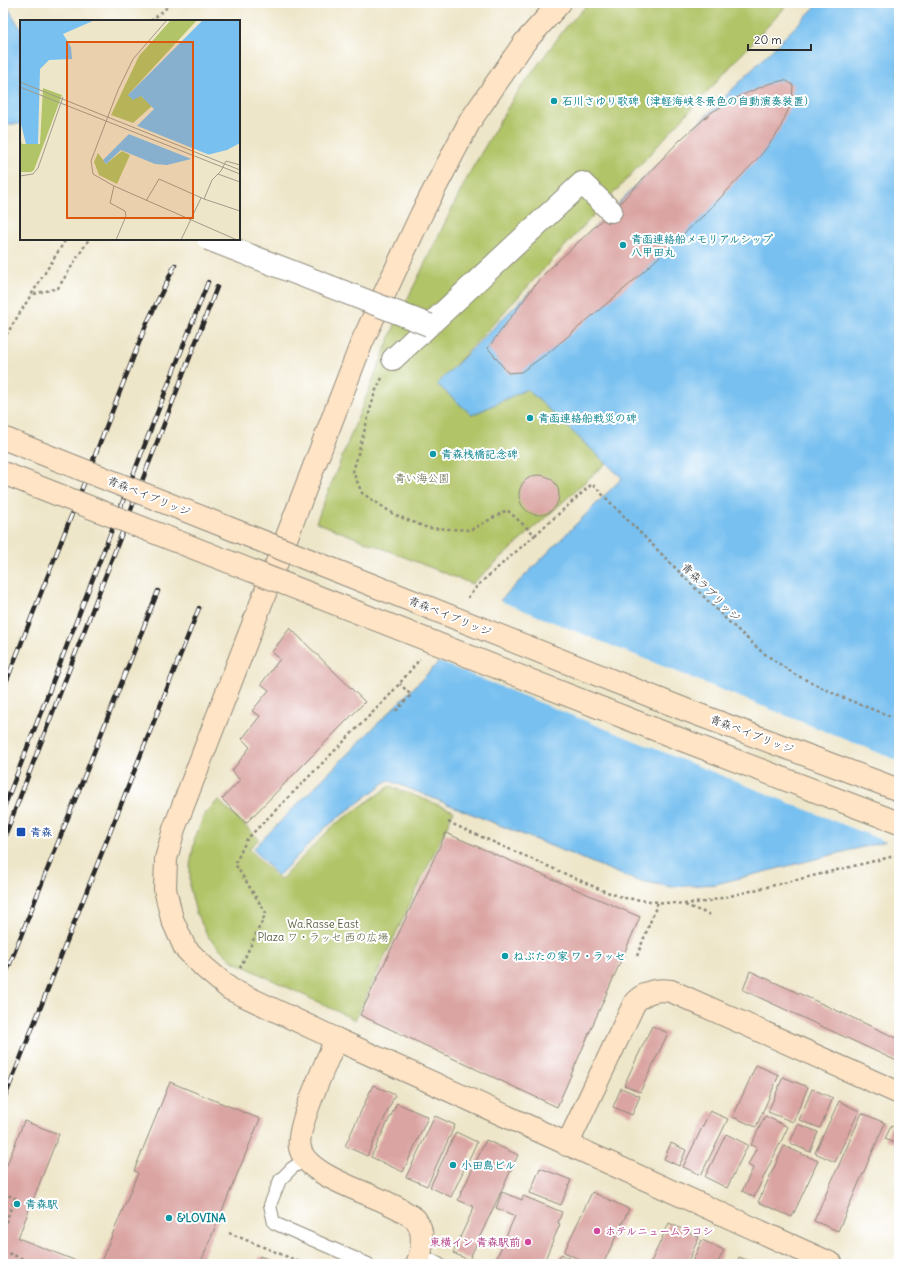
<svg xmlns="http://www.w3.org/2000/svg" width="902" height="1267" viewBox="0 0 902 1267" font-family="Delius,'Klee One',sans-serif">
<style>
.green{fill:#b1c467;stroke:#6e7849}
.water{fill:#77c0f0;stroke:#51768e}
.pier{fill:#eee6c9}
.building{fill:#daa4a2}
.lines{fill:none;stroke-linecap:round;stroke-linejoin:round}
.lane-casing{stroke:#8c887a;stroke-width:14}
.street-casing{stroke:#8c887a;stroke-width:24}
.secondary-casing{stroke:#8c887a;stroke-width:24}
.path{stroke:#8c887a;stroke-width:2.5;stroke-dasharray:3 3;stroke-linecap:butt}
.lane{stroke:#fff;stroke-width:12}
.street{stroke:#fff;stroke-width:22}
.secondary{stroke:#ffe4c6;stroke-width:22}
.rail-casing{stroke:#2b2b2b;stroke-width:4.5}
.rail{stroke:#fff;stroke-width:3;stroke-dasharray:9;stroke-linecap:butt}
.street-bridge-casing{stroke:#8c887a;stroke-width:24;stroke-linecap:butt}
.secondary-bridge-casing{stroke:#8c887a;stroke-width:24;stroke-linecap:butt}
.street-bridge{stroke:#fff;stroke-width:22}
.secondary-bridge{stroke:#ffe4c6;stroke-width:22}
.culture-dot{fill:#0f9aa8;stroke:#fff;stroke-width:1.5}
.transit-dot{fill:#1a4fb4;stroke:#fff;stroke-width:1.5}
.hotel-dot{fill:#d1479c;stroke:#fff;stroke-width:1.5}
.labels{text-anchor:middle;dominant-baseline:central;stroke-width:4;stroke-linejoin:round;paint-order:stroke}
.culture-label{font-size:11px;font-weight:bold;fill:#0d838f;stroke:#fff;text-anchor:start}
.park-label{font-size:11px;fill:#5a6140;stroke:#fff}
.street-label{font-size:11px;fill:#2b2b2b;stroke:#fff}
.transit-label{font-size:11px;font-weight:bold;fill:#164399;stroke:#fff;text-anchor:start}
.hotel-label{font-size:11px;font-weight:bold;fill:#b23c85;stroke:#fff;text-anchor:start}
.inset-road{fill:none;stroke:#a09b8a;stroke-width:1}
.view{fill:#df570e;fill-opacity:0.15;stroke:#df570e;stroke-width:2}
.inset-edge{fill:none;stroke:#2b2b2b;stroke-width:2}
</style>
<rect width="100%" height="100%" fill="#fff"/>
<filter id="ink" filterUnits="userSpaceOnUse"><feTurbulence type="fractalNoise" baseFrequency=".025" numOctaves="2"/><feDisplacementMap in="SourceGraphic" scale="8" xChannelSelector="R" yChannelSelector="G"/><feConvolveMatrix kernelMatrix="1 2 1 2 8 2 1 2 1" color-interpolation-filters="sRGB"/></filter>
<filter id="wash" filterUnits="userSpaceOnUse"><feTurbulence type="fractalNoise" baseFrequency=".012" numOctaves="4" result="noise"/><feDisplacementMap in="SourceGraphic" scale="16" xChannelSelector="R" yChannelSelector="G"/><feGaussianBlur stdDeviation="0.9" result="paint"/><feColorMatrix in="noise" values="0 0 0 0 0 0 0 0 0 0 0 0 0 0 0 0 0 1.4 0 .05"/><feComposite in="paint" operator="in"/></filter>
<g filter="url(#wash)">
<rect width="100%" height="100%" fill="#eee6c9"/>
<g class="green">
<polygon points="589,3 789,3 438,384 472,415 527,389 606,463 472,584 316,522 396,322 470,172 514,97 566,27"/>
<polygon points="390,786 454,811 355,1020 231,960 209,938 196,913 190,889 190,866 195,838 204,815 218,800 259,839 249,849 280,880 334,825"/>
</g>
<g class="water">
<polygon points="3,3 5,3 21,29 21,124 3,124"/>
<polygon points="819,3 899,3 899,838 716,884 672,887 635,880 388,780 325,828 278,876 253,849 622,478 527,389 472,415 437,384"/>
</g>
<polygon class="pier" points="498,600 899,761 899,840 889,843 437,661"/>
<g id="blocks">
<g class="building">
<polygon points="785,80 793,85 792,101 779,131 761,155 705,214 630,284 548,353 521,372 508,373 488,348 541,277 621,202 680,140 712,112 740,96 768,84"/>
<circle cx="539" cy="495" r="20"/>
<polygon points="290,628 365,702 246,823 222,799 240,780 232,771 250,747 242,739 260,716 252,711 269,690 261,684 280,659 272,652"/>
<polygon points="446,833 640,917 557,1107 360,1015"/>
<polygon points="750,971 899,1039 899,1062 743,990"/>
<polygon points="652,1026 668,1033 640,1092 624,1085"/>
<polygon points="756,1065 779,1075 756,1127 733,1117"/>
<polygon points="783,1077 808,1087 793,1122 768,1112"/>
<polygon points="170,1082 260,1119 200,1264 100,1264 138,1173 134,1171"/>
<polygon points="373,1085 395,1095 367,1156 345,1146"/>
<polygon points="621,1088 640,1096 632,1115 613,1107"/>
<polygon points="812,1089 833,1098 820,1128 799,1120"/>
<polygon points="839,1101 859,1111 835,1162 815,1153"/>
<polygon points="397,1103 428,1117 403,1172 371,1157"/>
<polygon points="710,1111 728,1119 701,1175 683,1167"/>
<polygon points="862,1113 885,1123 838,1231 814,1221"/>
<polygon points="435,1116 455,1125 427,1186 406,1177"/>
<polygon points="765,1116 788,1127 754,1197 742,1191 753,1168 748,1165 757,1147 751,1145"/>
<polygon points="24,1121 59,1134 18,1238 79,1262 78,1264 3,1264 3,1175"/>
<polygon points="798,1124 818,1132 810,1152 790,1143"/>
<polygon points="891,1126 899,1130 899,1145 885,1139"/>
<polygon points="456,1132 477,1142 451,1197 430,1187"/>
<polygon points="726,1134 748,1145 727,1188 705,1177"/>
<polygon points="486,1140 518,1155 469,1260 453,1253 474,1207 458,1200"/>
<polygon points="671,1143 686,1150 679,1166 664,1159"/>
<polygon points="784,1146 818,1161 792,1217 758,1202"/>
<polygon points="540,1168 571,1180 561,1205 530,1193"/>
<polygon points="502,1192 522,1200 523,1196 562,1212 558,1223 560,1224 543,1264 494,1264 515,1216 496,1208"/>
<polygon points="592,1192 629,1209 603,1264 589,1264 564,1252"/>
<polygon points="669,1223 699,1237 687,1264 650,1264"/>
<polygon points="702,1240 724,1250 717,1264 691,1264"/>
<polygon points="561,1254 581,1264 556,1264"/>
<polygon points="260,1256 280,1264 257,1264"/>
<polygon points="739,1257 757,1264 736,1264"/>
</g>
</g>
</g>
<g filter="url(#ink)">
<use href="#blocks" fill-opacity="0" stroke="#8c887a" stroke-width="1"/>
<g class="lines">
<defs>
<g id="lane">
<polyline points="305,1160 292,1168 280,1180 270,1205 274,1223 368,1264"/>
<polyline points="421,1255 439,1264"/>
</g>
<polyline id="street" points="393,359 582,183 611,211"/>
<g id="secondary">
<polyline points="336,1039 832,1264"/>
<path d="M567,1145l68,-143c12,-11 21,-13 36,-11l228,102"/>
<path d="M417,1264c5,-12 8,-33 -1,-44 -2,-3 -7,-5 -10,-7 -24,-18 -99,-34 -106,-65 -5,-20 27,-87 36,-109l-106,-50 -25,-21 -20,-20 -13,-29 -7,-30 1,-30 8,-30 188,-487 60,-129 48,-92 54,-78 36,-40"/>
</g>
</defs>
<use href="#lane" class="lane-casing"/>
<use href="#street" class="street-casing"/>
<use href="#secondary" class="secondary-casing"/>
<g class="path">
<polyline points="151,21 172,3"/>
<polyline points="34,294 58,288 89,239"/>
<polyline points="3,340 66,239"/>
<polyline points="382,378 375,392 353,472 362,493 395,515 428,528 471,530 507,510 535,535 478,585 466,600"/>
<polyline points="535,535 592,484 728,621 762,652 794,674 839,696 899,720"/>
<polyline points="396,711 411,695 400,684"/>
<polyline points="448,822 604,891 625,898 658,902"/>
<polyline points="685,905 711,915"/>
<polyline points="637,956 658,902 683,904 705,902 899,855"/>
<polyline points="240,968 266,913 235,864 247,839 389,696 420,659"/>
<polyline points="3,1193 15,1198 3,1229"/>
<polyline points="229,1233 305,1264"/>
<polyline points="3,1251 36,1264"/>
</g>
<use href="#lane" class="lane"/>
<use href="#street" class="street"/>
<use href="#secondary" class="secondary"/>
<defs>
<g id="rail">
<polyline points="3,690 146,325 175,265"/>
<polyline points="3,810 208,282"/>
<polyline points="3,841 217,287"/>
<polyline points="3,981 158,591"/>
<polyline points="3,1102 199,608"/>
</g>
</defs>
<use href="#rail" class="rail-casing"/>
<use href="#rail" class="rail"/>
<defs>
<polyline id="street-bridge" points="208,239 429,325"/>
<g id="secondary-bridge">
<polyline points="3,438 686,710 899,790"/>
<polyline points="3,473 677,738 899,823"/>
</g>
</defs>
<use href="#street-bridge" class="street-bridge-casing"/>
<use href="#secondary-bridge" class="secondary-bridge-casing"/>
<use href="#street-bridge" class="street-bridge"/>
<use href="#secondary-bridge" class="secondary-bridge"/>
</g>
</g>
<g class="culture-dot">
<circle cx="554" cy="101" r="4"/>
<circle cx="623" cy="245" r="4"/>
<circle cx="530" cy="418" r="4"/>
<circle cx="433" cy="454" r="4"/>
<circle cx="505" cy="956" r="4"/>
<circle cx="453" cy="1165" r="4"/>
<circle cx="17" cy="1204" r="4"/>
<circle cx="169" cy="1218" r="4"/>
</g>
<rect class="transit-dot" x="16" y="827" width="10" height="10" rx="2"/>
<g class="hotel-dot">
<circle cx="597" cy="1231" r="4"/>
<circle cx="528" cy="1242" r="4"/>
</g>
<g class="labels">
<g class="culture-label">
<text x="562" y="101">石川さゆり歌碑（津軽海峡冬景色の自動演奏装置）</text>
<text x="631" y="239">青函連絡船メモリアルシップ<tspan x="631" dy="13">八甲田丸</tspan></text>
<text x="538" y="418">青函連絡船戦災の碑</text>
<text x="441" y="454">青森桟橋記念碑</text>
<text x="513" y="956">ねぶたの家 ワ・ラッセ</text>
<text x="461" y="1165">小田島ビル</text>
<text x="25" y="1204">青森駅</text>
<text x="177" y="1218">&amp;LOVINA</text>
</g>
<g class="park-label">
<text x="422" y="478">青い海公園</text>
<text x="323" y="924">Wa.Rasse East<tspan x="323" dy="13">Plaza ワ・ラッセ 西の広場</tspan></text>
</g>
<g class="street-label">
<text transform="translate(149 496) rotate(22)">青森ベイブリッジ</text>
<text transform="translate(711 592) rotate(45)">青森ラブリッジ</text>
<text transform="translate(450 616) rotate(22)">青森ベイブリッジ</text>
<text transform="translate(752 734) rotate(21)">青森ベイブリッジ</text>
</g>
<g class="transit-label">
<text x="30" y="832">青森</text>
</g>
<g class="hotel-label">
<text x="605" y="1231">ホテルニュームラコシ</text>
<text x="520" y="1242" text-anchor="end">東横イン 青森駅前</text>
</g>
</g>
<g transform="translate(20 20)">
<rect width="220" height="220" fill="#eee6c9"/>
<path d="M151,0h26l-69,75 13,1 11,10 -19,17 -22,-8 28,-59zM23,68l19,7 -28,75 -3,2h-11v-33l2,5h18zM102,131l8,4 -13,29 -18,-9 -5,-13 4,-9 8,11z" fill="#b1c467"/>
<path d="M0,0h75l-32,14 8,13 1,12 -23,1 -9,9 -2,75h-12l-6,-24zM183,0h37v123l-13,7 -60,15 -12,-1 -34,-14 -15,14 -3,-4 51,-51 -13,-13 -8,4 -5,-5z" fill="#77c0f0"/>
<path d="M115,105l77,31 -18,4 -68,-27z" fill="#eee6c9"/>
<path class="inset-road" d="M0,62l220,88M0,67l220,87M198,154l22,8M0,156l13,-2 5,-6 25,-71M94,166l123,54M184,179l8,-19 9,-9 5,-10 14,4M126,181l13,-22 45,20 36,12M96,220l10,-24 -1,-5 -15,-8 4,-17 -21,-12 -2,-13 27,-71 15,-31 34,-39M161,220l20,-42"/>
<path class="view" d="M47,22h126v176h-126z"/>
<rect width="220" height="220" class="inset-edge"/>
</g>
<rect width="902" height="1267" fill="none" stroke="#fff" stroke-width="16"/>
<path d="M748 44v6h63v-6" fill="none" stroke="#2b2b2b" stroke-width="2"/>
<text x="754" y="44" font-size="12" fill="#2b2b2b" stroke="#ffffff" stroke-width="3" paint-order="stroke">20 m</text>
</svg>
